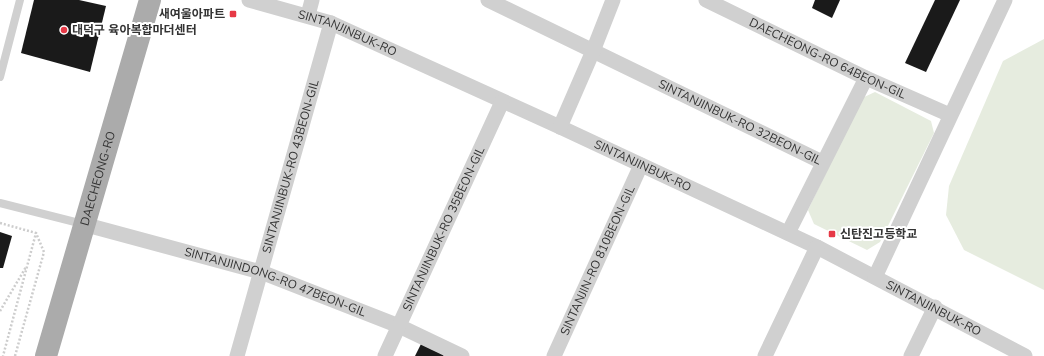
<svg xmlns="http://www.w3.org/2000/svg" width="1044" height="356" viewBox="0 0 1044 356" font-family="'Nunito Sans','Noto Sans KR',sans-serif">
<style>
.green{fill:#e6ecdf}
.building{fill:#1a1a1a}
.lines{fill:none;stroke-linecap:round;stroke-linejoin:round}
.path{stroke:#cdcdcd;stroke-width:2.5;stroke-dasharray:2 2;stroke-linecap:butt}
.lane{stroke:#d0d0d0;stroke-width:8}
.street{stroke:#d0d0d0;stroke-width:15}
.primary{stroke:#ababab;stroke-width:22}
.poi-dot{fill:#e63946;stroke:#fff;stroke-width:1.5}
.labels{text-anchor:middle;dominant-baseline:central;stroke-width:4;stroke-linejoin:round;paint-order:stroke}
.poi-label{font-size:12px;font-weight:bold;fill:#333;stroke:#fff;text-anchor:start}
.street-label{font-size:12px;fill:#333;stroke:#fff}
</style>
<rect width="100%" height="100%" fill="#fff"/>
<g class="green">
<polygon points="1044,39 1044,290 964,250 946,215 949,186 1003,61"/>
<polygon points="875,92 931,121 934,133 880,242 867,250 814,224 808,210 862,98"/>
</g>
<g class="building">
<polygon points="34,0 79,0 106,6 90,72 21,53"/>
<polygon points="815,0 840,0 832,18 812,8"/>
<polygon points="935,0 960,0 926,72 905,63"/>
<polygon points="0,232 12,236 3,268 0,268"/>
<polygon points="421,344 444,355 443,356 415,356"/>
</g>
<g class="lines">
<g class="path">
<polyline points="0,223 36,233 3,356"/>
<polyline points="0,311 26,267"/>
<polyline points="15,356 44,252 36,233"/>
</g>
<g class="lane">
<polyline points="0,77 20,0"/>
<polyline points="0,203 83,224"/>
</g>
<g class="street">
<path id="s1" d="M249,0l82,23 229,104 257,120 208,109"/>
<path id="s2" d="M488,0l334,162"/>
<path id="s3" d="M706,0l160,78 84,37"/>
<polyline points="308,15 312,0"/>
<polyline points="560,127 593,51 613,0"/>
<path id="s4" d="M83,224l178,48 138,54 63,30"/>
<polyline points="788,233 866,78"/>
<polyline points="875,277 1005,0"/>
<path id="s5" d="M237,356l94,-333"/>
<path id="s6" d="M385,356l117,-254"/>
<path id="s7" d="M554,356l87,-191"/>
<polyline points="765,356 817,247"/>
<polyline points="911,356 935,307"/>
</g>
<path class="primary" id="s8" d="M46,356l104,-356"/>
</g>
<g class="poi-dot">
<rect x="229" y="10" width="8" height="8" rx="2"/>
<circle cx="64" cy="30" r="4"/>
<rect x="828" y="230" width="8" height="8" rx="2"/>
</g>
<g class="labels">
<g class="poi-label">
<text x="225" y="14" text-anchor="end">새여울아파트</text>
<text x="72" y="30">대덕구 육아복합마더센터</text>
<text x="840" y="234">신탄진고등학교</text>
</g>
<g class="street-label">
<text stroke="none"><textPath href="#s1" startOffset="104">SINTANJINBUK-RO</textPath></text>
<text stroke="none"><textPath href="#s3" startOffset="135">DAECHEONG-RO 64BEON-GIL</textPath></text>
<text stroke="none"><textPath href="#s2" startOffset="280">SINTANJINBUK-RO 32BEON-GIL</textPath></text>
<text stroke="none"><textPath href="#s1" startOffset="428">SINTANJINBUK-RO</textPath></text>
<text stroke="none"><textPath href="#s5" startOffset="197">SINTANJINBUK-RO 43BEON-GIL</textPath></text>
<text stroke="none"><textPath href="#s8" startOffset="185">DAECHEONG-RO</textPath></text>
<text stroke="none"><textPath href="#s6" startOffset="140">SINTANJINBUK-RO 35BEON-GIL</textPath></text>
<text stroke="none"><textPath href="#s7" startOffset="105">SINTANJIN-RO 810BEON-GIL</textPath></text>
<text stroke="none"><textPath href="#s4" startOffset="201">SINTANJINDONG-RO 47BEON-GIL</textPath></text>
<text stroke="none"><textPath href="#s1" startOffset="752">SINTANJINBUK-RO</textPath></text>
</g>
</g>
</svg>
